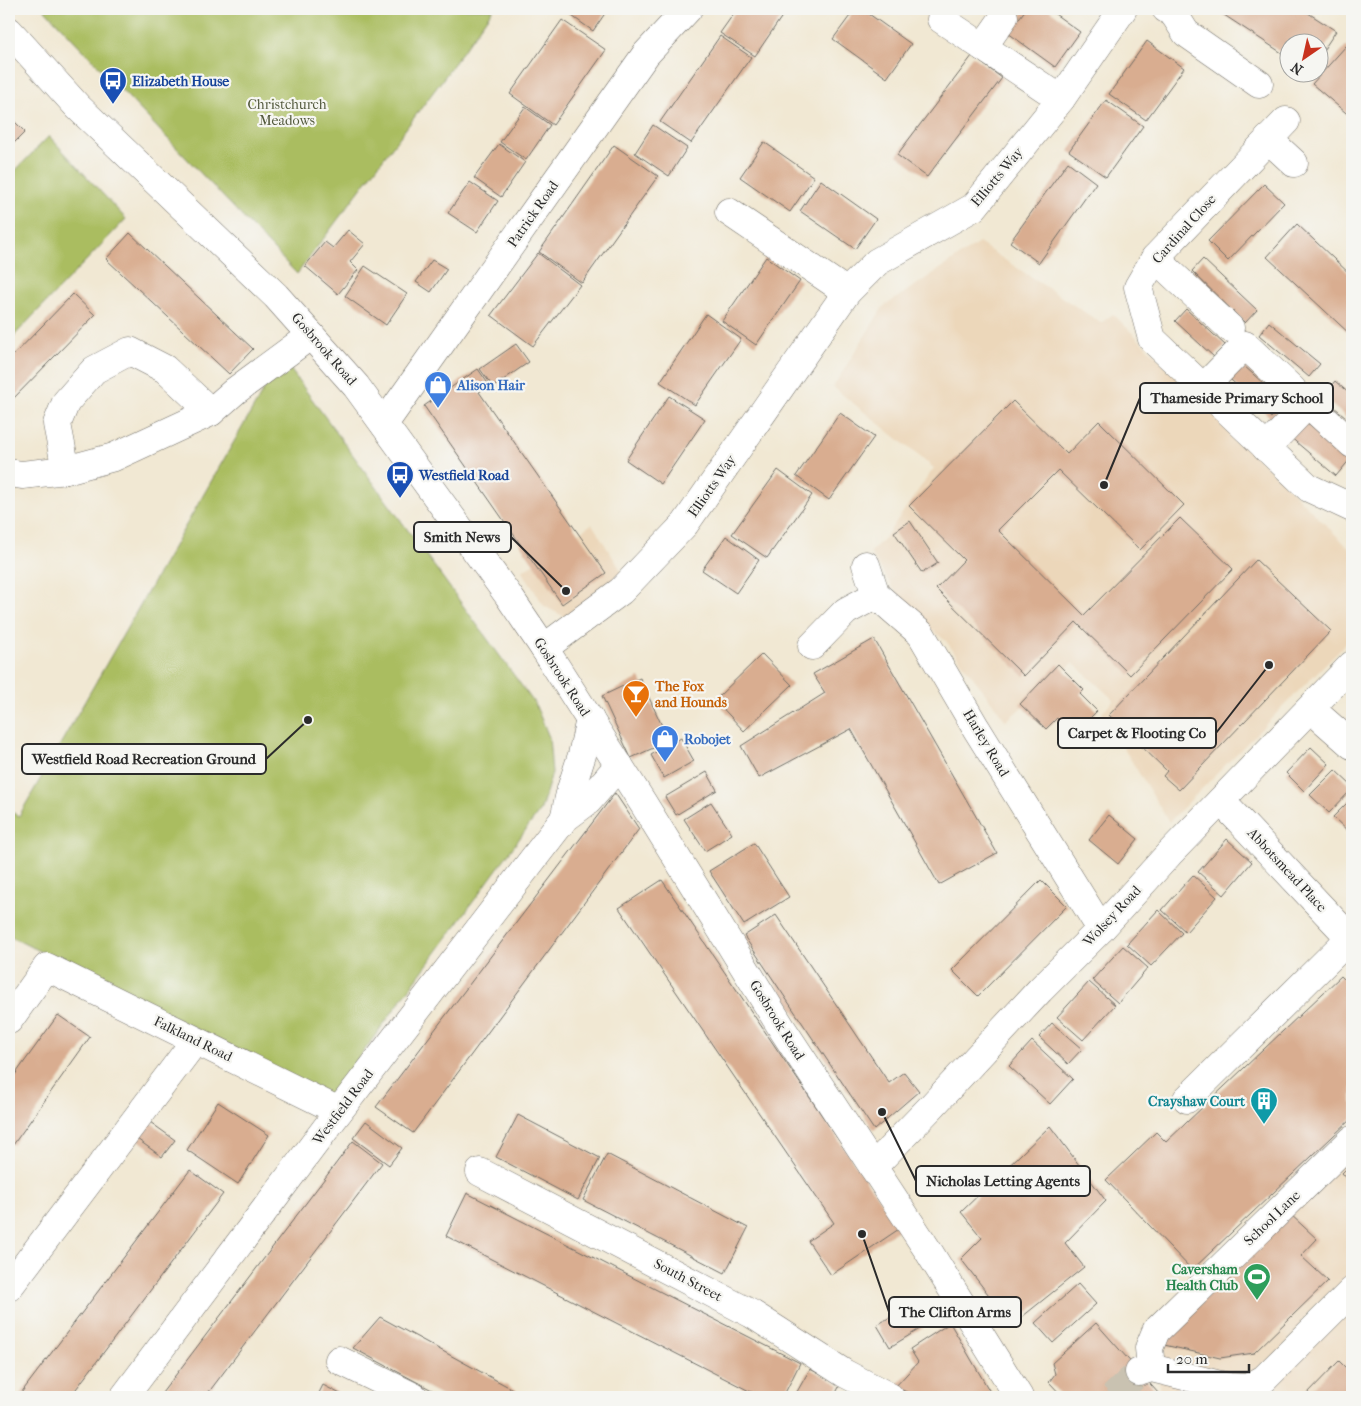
<svg xmlns="http://www.w3.org/2000/svg" width="1361" height="1406" viewBox="0 0 1361 1406" font-family="'IM FELL French Canon',serif">
<style>
.built{fill:#ecd7ba}
.green{fill:#aabd61;stroke:#6a7446}
.building{fill:#d9ad90}
.lines{fill:none;stroke-linecap:round;stroke-linejoin:round}
.minor-tunnel{stroke:#c9c2b1;stroke-width:28;stroke-dasharray:28 14;stroke-linecap:butt}
.minor-casing{stroke:#706d66;stroke-width:29}
.minor{stroke:#fff;stroke-width:28}
.labels{text-anchor:middle;dominant-baseline:central;stroke-width:4.5;stroke-linejoin:round;paint-order:stroke}
.transit-label{font-size:14px;font-weight:bold;fill:#164399;stroke:#f6f6f2;text-anchor:start}
.park-label{font-size:14px;fill:#51573b;stroke:#f6f6f2}
.street-label{font-size:14px;fill:#2b2b2b;stroke:#f6f6f2}
.shop-label{font-size:14px;font-weight:bold;fill:#366cbe;stroke:#f6f6f2;text-anchor:start}
.food-label{font-size:14px;font-weight:bold;fill:#c56008;stroke:#f6f6f2;text-anchor:start}
.culture-label{font-size:14px;font-weight:bold;fill:#0d838f;stroke:#f6f6f2;text-anchor:end}
.leisure-label{font-size:14px;font-weight:bold;fill:#27864d;stroke:#f6f6f2;text-anchor:end}
.leader{fill:none;stroke:#2b2b2b;stroke-width:2}
.callout-dot{fill:#2b2b2b;stroke:#f6f6f2;stroke-width:2}
.callout{fill:#f6f6f2;stroke:#2b2b2b;stroke-width:2}
.callout-label{font-size:15px;text-anchor:middle;font-weight:bold;fill:#2b2b2b}
</style>
<rect width="100%" height="100%" fill="#f6f6f2"/>
<filter id="ink" filterUnits="userSpaceOnUse"><feTurbulence type="fractalNoise" baseFrequency=".02" numOctaves="2"/><feDisplacementMap in="SourceGraphic" scale="10" xChannelSelector="R" yChannelSelector="G"/><feConvolveMatrix kernelMatrix="1 2 1 2 8 2 1 2 1" color-interpolation-filters="sRGB"/></filter>
<filter id="wash" filterUnits="userSpaceOnUse"><feTurbulence type="fractalNoise" baseFrequency=".0096" numOctaves="4" result="noise"/><feDisplacementMap in="SourceGraphic" scale="20" xChannelSelector="R" yChannelSelector="G"/><feGaussianBlur stdDeviation="1.12" result="paint"/><feColorMatrix in="noise" values="0 0 0 0 0 0 0 0 0 0 0 0 0 0 0 0 0 1.4 0 .05"/><feComposite in="paint" operator="in"/></filter>
<g filter="url(#wash)">
<rect width="100%" height="100%" fill="#f1e8d3"/>
<g class="built">
<polygon points="979,243 1101,323 1113,314 1352,551 1352,637 1169,822 1102,713 1114,700 1073,663 1006,721 946,641 907,609 870,553 886,536 934,468 833,387 883,307"/>
<polygon points="592,524 624,575 565,617 544,606 522,571"/>
<polygon points="1352,1152 1352,1397 1157,1397 1159,1394 1160,1344"/>
</g>
<g class="green">
<polygon points="44,9 493,9 443,79 297,274"/>
<polygon points="49,136 126,219 9,341 9,177"/>
<polygon points="282,358 535,704 549,737 552,773 541,809 331,1096 9,936 9,811 19,816"/>
</g>
<g id="blocks">
<g class="building">
<polygon points="562,9 608,9 593,31"/>
<polygon points="737,9 787,9 755,56 720,33"/>
<polygon points="855,9 862,9 911,44 887,78 833,39"/>
<polygon points="1026,9 1048,9 1080,32 1055,67 1008,33"/>
<polygon points="1215,9 1302,9 1336,31 1318,58 1318,42 1288,42 1288,57"/>
<polygon points="562,20 606,50 553,125 510,94"/>
<polygon points="720,36 751,57 691,143 660,122"/>
<polygon points="1147,41 1184,68 1146,120 1109,94"/>
<polygon points="1346,46 1352,51 1352,118 1312,84"/>
<polygon points="972,56 1002,78 927,177 897,155"/>
<polygon points="1106,100 1143,126 1106,177 1069,151"/>
<polygon points="525,107 550,125 526,160 500,142"/>
<polygon points="9,116 25,132 9,148"/>
<polygon points="653,125 687,148 669,176 635,153"/>
<polygon points="764,142 814,177 790,212 740,177"/>
<polygon points="499,144 525,162 501,197 474,178"/>
<polygon points="614,145 658,176 582,283 539,252"/>
<polygon points="1068,162 1096,183 1039,263 1010,242"/>
<polygon points="821,180 876,219 855,249 800,211"/>
<polygon points="470,182 498,201 477,232 448,213"/>
<polygon points="1264,184 1284,203 1228,261 1208,241"/>
<polygon points="1297,224 1352,276 1352,336 1267,257"/>
<polygon points="348,230 365,244 350,262 358,270 338,294 305,266 325,242 333,248"/>
<polygon points="130,233 253,349 229,374 106,259"/>
<polygon points="538,253 580,285 533,346 491,315"/>
<polygon points="766,257 800,281 756,345 722,321"/>
<polygon points="1203,259 1257,310 1245,323 1192,271"/>
<polygon points="432,260 447,269 431,292 416,282"/>
<polygon points="365,266 407,294 386,325 345,296"/>
<polygon points="73,294 95,315 9,403 9,360"/>
<polygon points="1186,309 1225,345 1214,357 1175,321"/>
<polygon points="706,314 741,339 695,405 660,382"/>
<polygon points="1269,322 1320,364 1309,377 1259,335"/>
<polygon points="516,344 529,362 493,387 480,369"/>
<polygon points="1243,365 1285,403 1271,418 1230,379"/>
<polygon points="478,369 489,385 479,392 606,573 562,604 424,406"/>
<polygon points="1335,381 1352,396 1352,422 1322,397"/>
<polygon points="669,396 705,419 661,484 626,460"/>
<polygon points="1013,401 1067,454 1099,421 1184,505 1140,550 1058,470 998,530 1084,615 1180,518 1233,569 1130,675 1076,622 1024,676 936,589 964,560 909,506"/>
<polygon points="840,413 874,437 829,500 796,476"/>
<polygon points="1303,419 1351,458 1336,476 1289,436"/>
<polygon points="778,470 812,495 767,558 732,534"/>
<polygon points="910,521 938,563 922,573 894,532"/>
<polygon points="726,536 759,560 736,593 702,570"/>
<polygon points="1256,560 1331,631 1179,790 1163,776 1167,771 1109,715"/>
<polygon points="874,639 997,853 939,885 851,729 759,778 741,746 825,693 813,674"/>
<polygon points="762,654 792,685 744,731 715,700"/>
<polygon points="1058,664 1084,690 1080,694 1097,711 1074,734 1057,718 1046,729 1020,704"/>
<polygon points="640,678 669,741 631,758 602,696"/>
<polygon points="681,738 694,761 664,778 651,755"/>
<polygon points="1311,747 1329,764 1304,791 1286,773"/>
<polygon points="1335,770 1352,786 1352,789 1329,813 1310,795"/>
<polygon points="707,772 717,790 676,815 665,797"/>
<polygon points="615,793 639,829 413,1133 376,1107"/>
<polygon points="1352,798 1352,832 1351,834 1333,817"/>
<polygon points="711,802 732,834 705,851 684,819"/>
<polygon points="1109,815 1138,839 1118,864 1089,840"/>
<polygon points="1227,839 1252,862 1224,895 1198,872"/>
<polygon points="754,843 789,897 744,925 709,871"/>
<polygon points="1193,875 1217,897 1186,932 1162,910"/>
<polygon points="662,880 899,1229 831,1275 808,1241 834,1223 619,908"/>
<polygon points="1041,880 1067,906 978,996 952,970"/>
<polygon points="1158,910 1182,933 1151,966 1127,944"/>
<polygon points="776,915 889,1083 904,1072 919,1091 874,1130 744,936"/>
<polygon points="1123,946 1148,968 1118,1003 1092,980"/>
<polygon points="1341,976 1352,987 1352,1118 1192,1270 1106,1180 1156,1132 1166,1142"/>
<polygon points="1089,982 1115,1005 1083,1040 1057,1017"/>
<polygon points="58,1015 90,1037 13,1145 9,1141 9,1083"/>
<polygon points="1052,1023 1082,1049 1068,1064 1039,1037"/>
<polygon points="1032,1041 1073,1079 1050,1104 1009,1066"/>
<polygon points="218,1102 269,1135 238,1184 187,1150"/>
<polygon points="518,1115 600,1158 578,1200 496,1157"/>
<polygon points="366,1121 402,1148 389,1165 353,1138"/>
<polygon points="150,1122 175,1140 162,1157 137,1139"/>
<polygon points="1050,1126 1106,1201 1065,1243 1084,1267 1012,1325 961,1259 982,1238 961,1212"/>
<polygon points="353,1141 382,1163 205,1397 159,1397"/>
<polygon points="607,1154 748,1228 725,1273 583,1200"/>
<polygon points="1352,1163 1352,1184 1342,1173"/>
<polygon points="190,1170 223,1194 70,1397 18,1397"/>
<polygon points="467,1193 800,1363 783,1397 761,1397 446,1236"/>
<polygon points="1289,1213 1317,1239 1301,1256 1328,1281 1254,1353 1220,1358 1160,1344"/>
<polygon points="1078,1284 1096,1304 1053,1343 1035,1323"/>
<polygon points="920,1299 933,1321 890,1347 877,1325"/>
<polygon points="380,1317 527,1397 445,1397 353,1348"/>
<polygon points="950,1323 993,1397 918,1397 895,1387 918,1362 910,1349"/>
<polygon points="1096,1323 1159,1394 1156,1397 1063,1397 1049,1382 1055,1374 1052,1363"/>
<polygon points="1339,1361 1352,1374 1352,1397 1304,1397"/>
<polygon points="810,1369 840,1385 834,1397 794,1397"/>
<polygon points="323,1385 346,1397 317,1397"/>
</g>
</g>
</g>
<g filter="url(#ink)">
<use href="#blocks" fill-opacity="0" stroke="#706d66" stroke-width="1"/>
<g class="lines">
<polyline class="minor-tunnel" points="1113,1397 1139,1372"/>
<defs>
<g id="minor">
<polyline points="1166,9 1174,14 1186,33 1259,84"/>
<polyline points="941,19 1061,99"/>
<polyline points="9,31 78,107 276,296 356,386 508,595 544,648 643,803 783,1030 929,1252 1019,1397"/>
<polyline points="983,47 1004,17"/>
<polyline points="1286,121 1155,258 1138,287 1152,339 1309,488 1352,508"/>
<polyline points="1268,139 1294,163"/>
<polyline points="729,212 847,292"/>
<polyline points="1155,258 1230,328"/>
<polyline points="1203,388 1245,345 1292,389"/>
<polyline points="384,424 646,54 688,9"/>
<polyline points="1266,448 1308,404 1352,444"/>
<polyline points="66,470 57,424 66,402 94,370 130,351 165,369 211,412"/>
<polyline points="9,473 22,475 66,470 114,457 211,412 235,391 311,335"/>
<polyline points="866,565 876,595 921,634 976,728 1101,929"/>
<polyline points="812,646 846,611 876,595"/>
<polyline points="544,648 621,591 685,524 847,292 877,262 974,207 1061,99 1123,9"/>
<polyline points="1311,709 1352,745"/>
<polyline points="1221,801 1352,940"/>
<polyline points="564,819 571,789 582,755 590,719"/>
<polyline points="9,1020 47,967 339,1111"/>
<polyline points="1187,1099 1350,938"/>
<polyline points="873,1167 932,1106 1040,990 1101,929 1169,854 1352,665"/>
<polyline points="480,1172 752,1314 844,1373 890,1397"/>
<polyline points="9,1287 195,1041"/>
<polyline points="339,1360 414,1397"/>
<polyline points="1151,1368 1149,1348 1156,1331 1352,1140"/>
<polyline points="1139,1372 1151,1368 1229,1387 1248,1388 1264,1379 1352,1291"/>
<polyline points="124,1397 339,1111 564,819 588,801 619,765"/>
</g>
</defs>
<use href="#minor" class="minor-casing"/>
<use href="#minor" class="minor"/>
</g>
</g>
<defs>
<symbol id="bus-pin" viewBox="-11 -11 22 30"><path d="M0 17L-7.5 6A9.5 9.5 0 1 1 7.5 6Z" fill="#1a4fb4" stroke="#f6f6f2"/><path d="M-5-6H5V4H4V6H2V4H-2V6H-4V4H-5ZM-3.5-4V0h7V-4ZM-3.5 1.2v1.5H-2V1.2ZM2 1.2v1.5H3.5V1.2Z" fill="#fff"/></symbol>
<symbol id="shop-pin" viewBox="-11 -11 22 30"><path d="M0 17L-7.5 6A9.5 9.5 0 1 1 7.5 6Z" fill="#3f7fe0" stroke="#f6f6f2"/><path d="M-5-2.5h2.3a2.7 3.5 0 0 1 5.4 0H5L5.5 6h-11ZM-1.5-2.5h3a1.5 2.3 0 0 0-3 0Z" fill="#fff"/></symbol>
<symbol id="bar-pin" viewBox="-11 -11 22 30"><path d="M0 17L-7.5 6A9.5 9.5 0 1 1 7.5 6Z" fill="#e8710a" stroke="#f6f6f2"/><path d="M-6-5H6L.8 .8V4.5H3.5V6h-7V4.5H-.8V.8Z" fill="#fff"/></symbol>
<symbol id="building-pin" viewBox="-11 -11 22 30"><path d="M0 17L-7.5 6A9.5 9.5 0 1 1 7.5 6Z" fill="#0f9aa8" stroke="#f6f6f2"/><path d="M-4-6H4V6H1V3H-1V6H-4ZM-2.5-4.3h1.7v1.8h-1.7ZM.8-4.3h1.7v1.8H.8ZM-2.5-1h1.7V.8h-1.7ZM.8-1h1.7V.8H.8Z" fill="#fff"/></symbol>
<symbol id="stadium-pin" viewBox="-11 -11 22 30"><path d="M0 17L-7.5 6A9.5 9.5 0 1 1 7.5 6Z" fill="#2e9e5b" stroke="#f6f6f2"/><path d="M0-5a6.5 5 0 1 0 0 10a6.5 5 0 1 0 0-10ZM-3.5-1.8h7v3.6h-7Z" fill="#fff"/></symbol>
</defs>
<g fill-rule="evenodd">
<use href="#bus-pin" x="97" y="65" width="32" height="43"/>
<use href="#shop-pin" x="422" y="369" width="32" height="43"/>
<use href="#bus-pin" x="384" y="459" width="32" height="43"/>
<use href="#bar-pin" x="620" y="678" width="32" height="43"/>
<use href="#shop-pin" x="649" y="723" width="32" height="43"/>
<use href="#building-pin" x="1248" y="1085" width="32" height="43"/>
<use href="#stadium-pin" x="1241" y="1261" width="32" height="43"/>
</g>
<g class="labels">
<g class="transit-label">
<text x="132" y="81">Elizabeth House</text>
<text x="419" y="475">Westfield Road</text>
</g>
<g class="park-label">
<text x="287" y="104">Christchurch<tspan x="287" dy="16">Meadows</tspan></text>
</g>
<g class="street-label">
<text transform="translate(997 177) rotate(-50)">Elliotts Way</text>
<text transform="translate(533 214) rotate(-55)">Patrick Road</text>
<text transform="translate(1184 229) rotate(-48)">Cardinal Close</text>
<text transform="translate(324 349) rotate(49)">Gosbrook Road</text>
<text transform="translate(712 486) rotate(-55)">Elliotts Way</text>
<text transform="translate(562 677) rotate(57)">Gosbrook Road</text>
<text transform="translate(986 743) rotate(59)">Harley Road</text>
<text transform="translate(1287 870) rotate(47)">Abbotsmead Place</text>
<text transform="translate(1112 916) rotate(-47)">Wolsey Road</text>
<text transform="translate(777 1020) rotate(58)">Gosbrook Road</text>
<text transform="translate(193 1039) rotate(26)">Falkland Road</text>
<text transform="translate(343 1107) rotate(-53)">Westfield Road</text>
<text transform="translate(1272 1218) rotate(-44)">School Lane</text>
<text transform="translate(688 1280) rotate(28)">South Street</text>
</g>
<g class="shop-label">
<text x="457" y="385">Alison Hair</text>
<text x="684" y="739">Robojet</text>
</g>
<g class="food-label">
<text x="655" y="686">The Fox<tspan x="655" dy="16">and Hounds</tspan></text>
</g>
<g class="culture-label">
<text x="1245" y="1101">Crayshaw Court</text>
</g>
<g class="leisure-label">
<text x="1238" y="1269">Caversham<tspan x="1238" dy="16">Health Club</tspan></text>
</g>
</g>
<path class="leader" d="M1104 485L1140 398M566 591L511 537M1269 665L1216 733M308 720L266 759M882 1112L916 1181M862 1234L889 1312"/>
<g class="callout-dot">
<circle cx="1104" cy="485" r="5"/>
<circle cx="566" cy="591" r="5"/>
<circle cx="1269" cy="665" r="5"/>
<circle cx="308" cy="720" r="5"/>
<circle cx="882" cy="1112" r="5"/>
<circle cx="862" cy="1234" r="5"/>
</g>
<g class="callout">
<rect x="1140" y="383" width="193" height="30" rx="5"/>
<rect x="414" y="522" width="97" height="30" rx="5"/>
<rect x="1058" y="718" width="158" height="30" rx="5"/>
<rect x="22" y="744" width="244" height="30" rx="5"/>
<rect x="916" y="1166" width="174" height="30" rx="5"/>
<rect x="889" y="1297" width="132" height="30" rx="5"/>
</g>
<g class="callout-label">
<text x="1237" y="403">Thameside Primary School</text>
<text x="462" y="542">Smith News</text>
<text x="1137" y="738">Carpet &amp; Flooting Co</text>
<text x="144" y="764">Westfield Road Recreation Ground</text>
<text x="1003" y="1186">Nicholas Letting Agents</text>
<text x="955" y="1317">The Clifton Arms</text>
</g>
<rect width="1361" height="1406" fill="none" stroke="#f6f6f2" stroke-width="30"/>
<g transform="translate(1304 58) rotate(214)"><circle r="24" fill="#f6f6f2" stroke="#a5a5a2"/>
<path d="M0-4L9 19L0 12L-9 19Z" fill="#c8321e"/>
<text y="-8" font-size="14" font-weight="bold" text-anchor="middle" fill="#2b2b2b">N</text>
</g>
<path d="M1168 1364v8h81v-8" fill="none" stroke="#2b2b2b" stroke-width="2.5"/>
<text x="1176" y="1364" font-size="15" fill="#2b2b2b" stroke="#f6f6f2" stroke-width="4" paint-order="stroke">20 m</text>
</svg>
